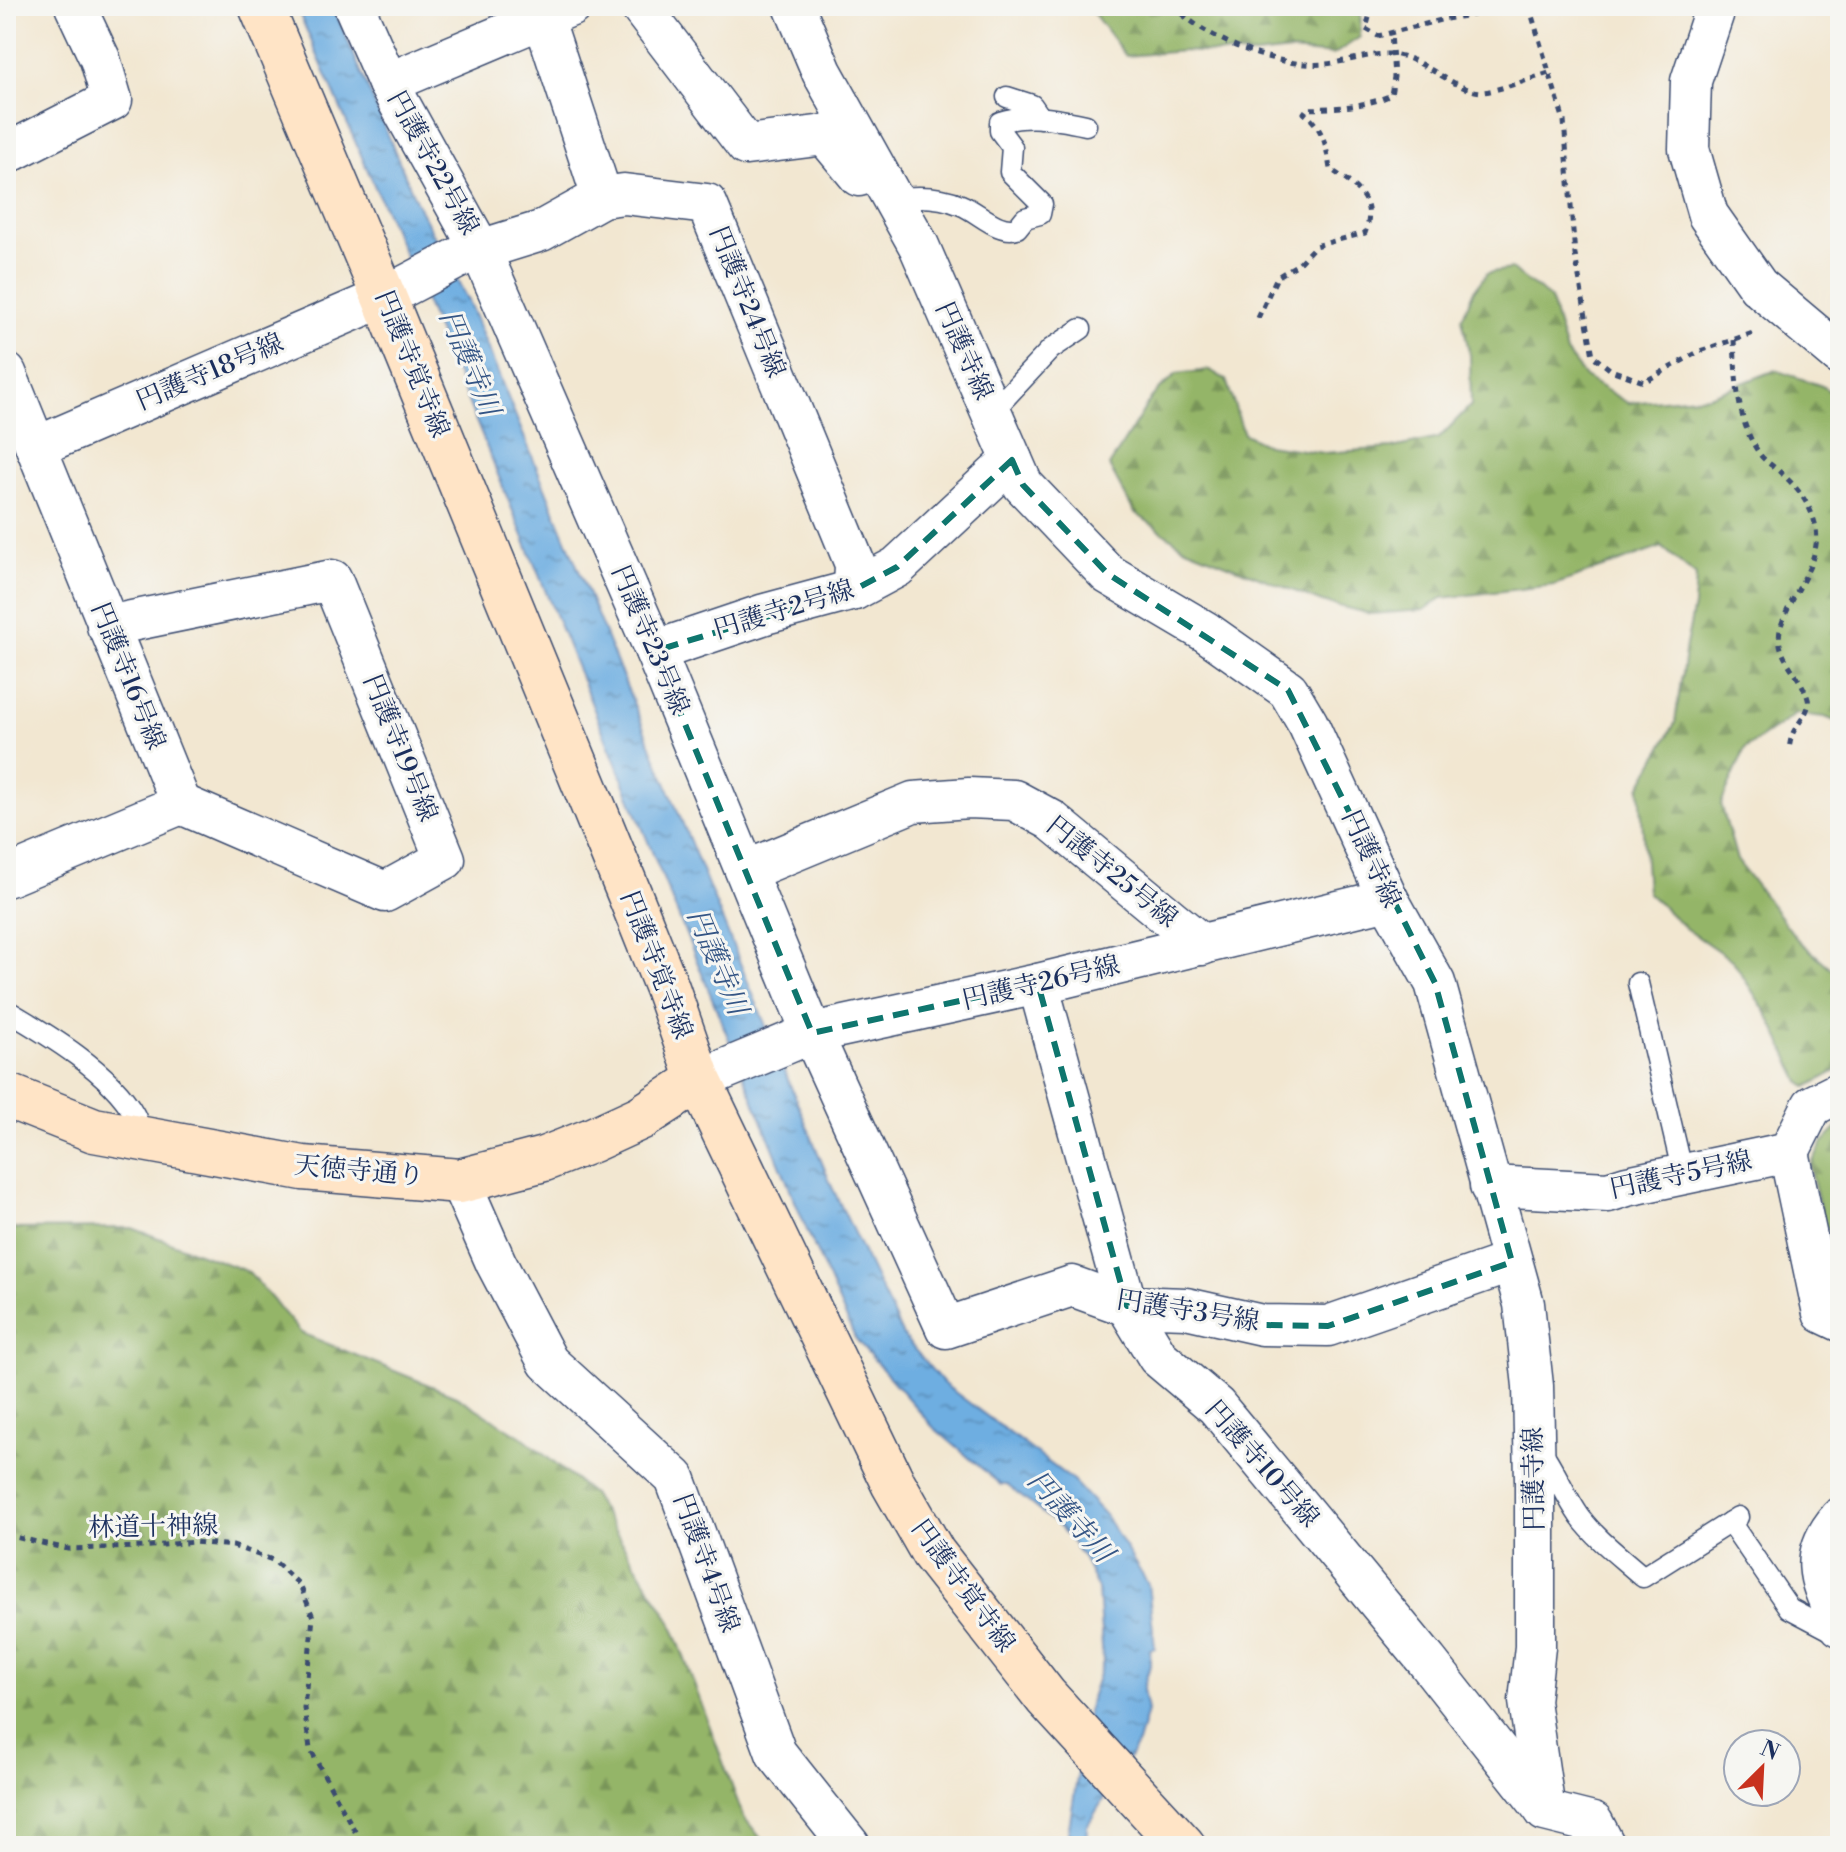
<svg xmlns="http://www.w3.org/2000/svg" width="1846" height="1852" viewBox="0 0 1846 1852" font-family="'Libre Bodoni','Noto Serif JP',serif">
<style>
.forest{fill:url(#forest-firs);stroke:#587263;stroke-width:2}
.water{fill:url(#water-ripples);stroke:#446ea0;stroke-width:2}
.lines{fill:none;stroke-linecap:round;stroke-linejoin:round}
.lane-casing{stroke:#3b4b6f;stroke-width:23}
.street-casing{stroke:#3b4b6f;stroke-width:43}
.secondary-casing{stroke:#3b4b6f;stroke-width:47}
.path{stroke:#3b4b6f;stroke-width:5;stroke-dasharray:6 6;stroke-linecap:butt}
.lane{stroke:#fff;stroke-width:20}
.street{stroke:#fff;stroke-width:40}
.secondary{stroke:#ffe4c6;stroke-width:44}
.marked{fill:none;stroke:#0f766e;stroke-width:6;stroke-dasharray:16 10;stroke-linejoin:round}
.labels{text-anchor:middle;dominant-baseline:central;stroke-width:6;stroke-linejoin:round;paint-order:stroke}
.street-label{font-size:26px;fill:#1b2f5e;stroke:#f6f6f2}
.water-label{font-size:28px;font-style:italic;fill:#345585;stroke:#f6f6f2}
</style>
<defs>
<pattern id="forest-firs" width="22" height="20" patternUnits="userSpaceOnUse" patternTransform="scale(2)"><rect width="22" height="20" fill="#94b568"/><path d="M5 1l3.5 6h-7zM16 11l3.5 6h-7z" fill="#789459"/></pattern>
<pattern id="water-ripples" width="26" height="14" patternUnits="userSpaceOnUse" patternTransform="scale(2)"><rect width="26" height="14" fill="#6eaee1"/><path d="M2 4q2-2 4 0t4 0M15 11q2-2 4 0t4 0" fill="none" stroke="#5a8eba"/></pattern>
</defs>
<rect width="100%" height="100%" fill="#f6f6f2"/>
<filter id="ink" filterUnits="userSpaceOnUse"><feTurbulence type="fractalNoise" baseFrequency=".0125" numOctaves="2"/><feDisplacementMap in="SourceGraphic" scale="16" xChannelSelector="R" yChannelSelector="G"/><feConvolveMatrix kernelMatrix="1 2 1 2 8 2 1 2 1" color-interpolation-filters="sRGB"/></filter>
<filter id="wash" filterUnits="userSpaceOnUse"><feTurbulence type="fractalNoise" baseFrequency=".006" numOctaves="4" result="noise"/><feDisplacementMap in="SourceGraphic" scale="32" xChannelSelector="R" yChannelSelector="G"/><feGaussianBlur stdDeviation="1.8" result="paint"/><feColorMatrix in="noise" values="0 0 0 0 0 0 0 0 0 0 0 0 0 0 0 0 0 1.4 0 .05"/><feComposite in="paint" operator="in"/></filter>
<g filter="url(#wash)">
<rect width="100%" height="100%" fill="#f2e7d1"/>
<g class="forest">
<polygon points="1088,6 1361,6 1360,37 1333,55 1291,51 1255,55 1183,51 1126,56"/>
<polygon points="1511,269 1550,298 1566,352 1585,377 1628,403 1709,396 1776,370 1822,386 1840,399 1840,723 1825,717 1796,714 1745,749 1721,804 1737,860 1797,939 1840,976 1840,1069 1807,1087 1800,1082 1772,1022 1733,961 1685,928 1647,892 1640,788 1675,723 1686,645 1694,606 1696,576 1662,547 1554,585 1442,598 1424,610 1371,614 1322,602 1186,548 1134,512 1109,466 1152,397 1176,374 1210,370 1226,380 1244,434 1267,445 1324,453 1392,448 1439,438 1471,405 1470,356 1462,318 1473,292 1487,273"/>
<polygon points="1840,1125 1840,1237 1824,1225 1810,1167 1823,1142"/>
<polygon points="132,1228 249,1272 301,1333 456,1396 525,1439 592,1494 671,1622 743,1816 767,1846 6,1846 6,1229"/>
</g>
<polygon class="water" points="296,6 333,6 416,201 470,305 832,1187 903,1336 944,1384 1072,1480 1105,1515 1148,1584 1155,1648 1150,1649 1150,1665 1143,1690 1147,1711 1138,1743 1087,1826 1086,1846 1066,1846 1089,1704 1103,1662 1098,1589 1083,1557 1061,1528 1007,1485 1001,1485 933,1427 855,1338 806,1228 458,377"/>
</g>
<g filter="url(#ink)">
<g class="lines">
<defs>
<g id="lane">
<polyline points="1007,97 1032,105 1041,118"/>
<path d="M893,199c21,-3 48,-3 68,6 18,7 37,29 56,23l8,-10 15,-4 2,-10 -32,-32 2,-25 -12,-16v-9c29,-9 57,-3 86,3"/>
<polyline points="991,413 1051,349 1081,329"/>
<polyline points="1638,983 1683,1174"/>
<path d="M6,1010c41,24 105,62 128,104 4,7 6,17 9,24"/>
<path d="M1539,1447c17,24 25,47 41,70 17,23 42,41 63,60l95,-60"/>
<polyline points="1730,1522 1789,1608 1840,1635"/>
</g>
<g id="street">
<polyline points="354,6 388,83"/>
<polyline points="571,6 388,83 480,249 655,651 812,1033 946,1328 1072,1286 1127,1306 1186,1308 1262,1325 1328,1326 1512,1262"/>
<polyline points="640,6 746,145 825,135 859,176"/>
<polyline points="794,6 822,72 919,246 1023,485 1108,574 1206,632 1288,690 1308,724 1388,899 1435,983 1524,1304 1533,1386 1535,1482 1535,1647 1529,1701 1545,1811 1593,1823 1605,1846"/>
<polyline points="1716,6 1691,81 1689,149 1708,215 1758,286 1840,355"/>
<polyline points="543,17 602,197"/>
<polyline points="6,154 112,100 100,59 75,6"/>
<polyline points="6,373 181,804 6,877"/>
<polyline points="36,447 384,297 464,255 541,231 602,197 624,194 707,204 855,564 854,590"/>
<polyline points="107,626 332,580 445,859 385,892 181,804"/>
<polyline points="655,651 765,614 854,590 897,567 1012,460"/>
<polyline points="746,871 913,802 969,798 1014,800 1051,820 1202,945"/>
<polyline points="1038,984 1127,1306 1158,1357 1216,1406 1427,1661 1543,1808"/>
<polyline points="699,1080 812,1033 1038,984 1388,899"/>
<polyline points="1789,1152 1823,1313 1840,1321"/>
<polyline points="460,1181 496,1263 548,1362 675,1478 776,1753 850,1846"/>
<polyline points="1490,1186 1608,1192 1627,1186 1789,1152 1812,1106 1840,1092"/>
<path d="M1840,1518c-35,40 -19,65 0,108"/>
</g>
<g id="secondary">
<polyline points="261,6 384,297 631,898 667,988 699,1080 893,1483 933,1553 1046,1697 1183,1846"/>
<polyline points="6,1095 94,1130 303,1168 460,1181 544,1159 592,1140 642,1117 699,1080"/>
</g>
</defs>
<use href="#lane" class="lane-casing"/>
<use href="#street" class="street-casing"/>
<use href="#secondary" class="secondary-casing"/>
<g class="path">
<path d="M1173,6c34,34 104,62 152,58 22,-2 46,-11 67,-10 30,3 64,38 91,38 13,-1 51,-14 66,-19"/>
<polyline points="1372,6 1366,29 1378,36 1441,20 1477,14 1488,6"/>
<polyline points="1529,6 1564,121 1575,255 1593,356 1611,370 1644,382 1700,351 1753,333"/>
<path d="M1258,318l19,-41 21,-13 17,-18 50,-13c13,-33 -11,-48 -35,-64 -4,-24 -6,-40 -26,-56l3,-4c28,-1 58,-2 84,-14l3,-18 -3,-44"/>
<path d="M1734,340c2,38 2,79 25,113 5,8 15,13 22,20 14,12 26,27 32,44 15,39 -21,74 -32,109 -9,30 20,47 27,73 3,12 -9,22 -14,32 -3,5 -4,12 -5,18"/>
<polyline points="6,1535 68,1549 142,1547 194,1542 233,1546 273,1560 300,1585 313,1617 304,1708 310,1749 363,1846"/>
</g>
<use href="#lane" class="lane"/>
<use href="#street" class="street"/>
<use href="#secondary" class="secondary"/>
</g>
</g>
<path class="marked" d="M1012,460l11,25 85,89 180,116 147,293 77,279 -184,64 -66,-1 -76,-17 -59,-2 -89,-322 -226,49 -157,-382 199,-61 43,-23z"/>
<g class="labels">
<g class="street-label">
<text transform="translate(433 163) rotate(61)">円護寺22号線</text>
<text transform="translate(747 302) rotate(68)">円護寺24号線</text>
<text transform="translate(964 351) rotate(66)">円護寺線</text>
<text transform="translate(412 364) rotate(68)">円護寺覚寺線</text>
<text transform="translate(210 372) rotate(-23)">円護寺18号線</text>
<text transform="translate(784 610) rotate(-17)">円護寺2号線</text>
<text transform="translate(650 640) rotate(67)">円護寺23号線</text>
<text transform="translate(128 676) rotate(68)">円護寺16号線</text>
<text transform="translate(400 748) rotate(68)">円護寺19号線</text>
<text transform="translate(1371 859) rotate(65)">円護寺線</text>
<text transform="translate(1112 872) rotate(39)">円護寺25号線</text>
<text transform="translate(656 965) rotate(69)">円護寺覚寺線</text>
<text transform="translate(1041 983) rotate(-13)">円護寺26号線</text>
<text transform="translate(359 1171) rotate(5)">天徳寺通り</text>
<text transform="translate(1681 1175) rotate(-12)">円護寺5号線</text>
<text transform="translate(1188 1311) rotate(9)">円護寺3号線</text>
<text transform="translate(1262 1464) rotate(49)">円護寺10号線</text>
<text transform="translate(1534 1479) rotate(-91)">円護寺線</text>
<text transform="translate(153 1527) rotate(-1)">林道十神線</text>
<text transform="translate(706 1563) rotate(70)">円護寺4号線</text>
<text transform="translate(963 1586) rotate(54)">円護寺覚寺線</text>
</g>
<g class="water-label">
<text transform="translate(469 363) rotate(67)">円護寺川</text>
<text transform="translate(717 962) rotate(67)">円護寺川</text>
<text transform="translate(1070 1517) rotate(48)">円護寺川</text>
</g>
</g>
<rect width="1846" height="1852" fill="none" stroke="#f6f6f2" stroke-width="32"/>
<g transform="translate(1762 1768) rotate(24)"><circle r="38" fill="#f6f6f2" stroke="#9ea6b7" stroke-width="2"/>
<path d="M0-6L14 30L0 20L-14 30Z" fill="#c8321e"/>
<text y="-12" font-size="22" font-weight="bold" text-anchor="middle" fill="#1b2f5e">N</text>
</g>
</svg>
